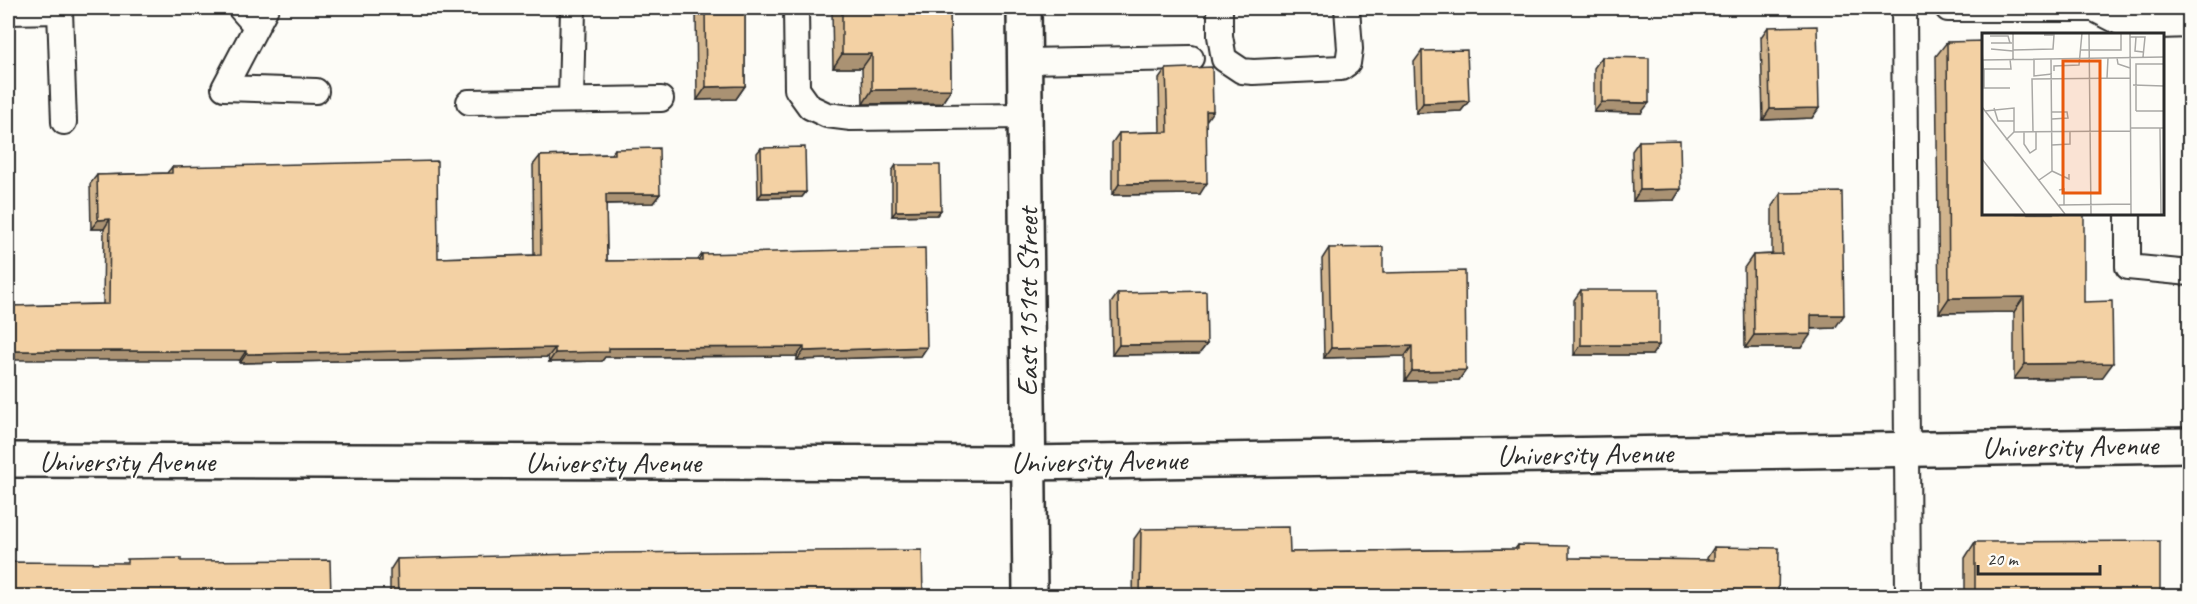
<svg xmlns="http://www.w3.org/2000/svg" width="2197" height="604" viewBox="0 0 2197 604" font-family="Caveat,sans-serif">
<style>
.lines{fill:none;stroke-linecap:round;stroke-linejoin:round}
.lane-casing{stroke:#2b2b2b;stroke-width:28}
.street-casing{stroke:#2b2b2b;stroke-width:38}
.lane{stroke:#fdfcf7;stroke-width:24}
.street{stroke:#fdfcf7;stroke-width:33}
.wall{fill:#d1b48d;stroke:#2b2b2b;stroke-width:1.5}
.shaded-wall{fill:#aa9273;stroke:#2b2b2b;stroke-width:1.5}
.building{fill:#f3d1a4;stroke:#2b2b2b;stroke-width:1.5}
.labels{text-anchor:middle;dominant-baseline:central;stroke-width:4.5;stroke-linejoin:round;paint-order:stroke}
.street-label{font-size:30px;fill:#2b2b2b;stroke:#fdfcf7}
.inset-road{fill:none;stroke:#a9a8a5;stroke-width:1.5}
.view{fill:#e8590c;fill-opacity:0.15;stroke:#e8590c;stroke-width:3}
.inset-edge{fill:none;stroke:#2b2b2b;stroke-width:3}
</style>
<rect width="100%" height="100%" fill="#fdfcf7"/>
<filter id="ink" filterUnits="userSpaceOnUse"><feTurbulence type="fractalNoise" baseFrequency=".0167" numOctaves="2"/><feDisplacementMap in="SourceGraphic" scale="12" xChannelSelector="R" yChannelSelector="G"/><feConvolveMatrix kernelMatrix="1 2 1 2 8 2 1 2 1" color-interpolation-filters="sRGB"/></filter>
<g filter="url(#ink)">
<g class="lines">
<defs>
<g id="lane">
<polyline points="240,8 256,26"/>
<polyline points="266,8 224,88 316,91"/>
<polyline points="796,8 797,89 810,107 827,115 851,118 1026,116"/>
<polyline points="1220,8 1220,36 1224,59 1242,71 1253,72 1341,68 1348,63 1350,49 1347,8"/>
<polyline points="1904,8 1908,596"/>
<polyline points="1948,9 2094,9 2129,27 2190,25"/>
<polyline points="60,11 64,122"/>
<polyline points="8,12 60,11 59,8"/>
<polyline points="1025,61 1191,58"/>
<polyline points="571,100 573,8"/>
<polyline points="469,102 661,99"/>
<polyline points="2128,213 2128,267 2190,273"/>
</g>
<g id="street">
<polyline points="1024,8 1030,596"/>
<polyline points="8,460 1028,463 2190,445"/>
</g>
</defs>
<use href="#lane" class="lane-casing"/>
<use href="#street" class="street-casing"/>
<use href="#lane" class="lane"/>
<use href="#street" class="street"/>
</g>
<g class="wall">
<polygon points="696,8 745,8 745,86 736,99 697,100"/>
<polygon points="834,8 950,8 951,89 942,103 863,104 862,68 833,68 832,10"/>
<polygon points="1768,27 1819,108 1812,118 1763,120 1761,37"/>
<polygon points="1947,42 2084,302 2102,378 2014,379 2014,312 1939,313 1936,56"/>
<polygon points="1422,51 1469,101 1461,111 1416,113 1414,62"/>
<polygon points="1602,57 1641,113 1594,112 1594,68"/>
<polygon points="1166,69 1206,121 1200,194 1112,195 1112,143 1119,133 1160,132 1159,79"/>
<polygon points="1639,141 1674,200 1633,201 1632,151"/>
<polygon points="761,148 806,192 802,197 758,198 757,153"/>
<polygon points="615,149 660,194 653,203 606,204 607,261 698,260 702,254 927,347 921,356 797,360 797,356 605,357 602,361 549,362 548,357 240,363 240,360 9,306 103,304 104,229 91,229 90,184 97,175 167,173 172,167 438,258 534,255 533,165 540,156 611,154"/>
<polygon points="896,165 941,210 937,215 892,216 892,171"/>
<polygon points="1781,193 1835,328 1811,329 1801,348 1745,348 1744,268 1753,255 1772,254 1772,206"/>
<polygon points="1329,248 1383,273 1466,370 1459,380 1405,381 1405,356 1324,358 1322,259"/>
<polygon points="1581,290 1652,355 1574,355 1574,300"/>
<polygon points="1118,293 1207,344 1199,354 1112,355 1111,303"/>
<polygon points="1141,529 1290,552 1515,549 1518,545 1569,558 1707,560 1707,558 1714,547 1778,597 1133,597 1134,539"/>
<polygon points="1975,542 2160,597 1965,597 1965,558"/>
<polygon points="397,559 923,597 390,597 390,570"/>
</g>
<g class="shaded-wall">
<polygon points="842,54 872,54 862,68 833,68"/>
<polygon points="745,86 736,99 697,100 706,87"/>
<polygon points="951,89 942,103 863,104 872,90"/>
<polygon points="1469,101 1461,111 1416,113 1423,103"/>
<polygon points="1602,102 1649,103 1641,113 1594,112"/>
<polygon points="1819,108 1812,118 1763,120 1770,109"/>
<polygon points="1206,111 1213,111 1206,121"/>
<polygon points="1207,183 1200,194 1112,195 1119,184"/>
<polygon points="1681,189 1674,200 1633,201 1640,190"/>
<polygon points="806,192 802,197 758,198 762,193"/>
<polygon points="606,194 660,194 653,203 599,204"/>
<polygon points="941,210 937,215 892,216 896,211"/>
<polygon points="110,219 104,229 91,229 98,220"/>
<polygon points="2024,297 2014,312 1939,313 1949,298"/>
<polygon points="1811,315 1844,315 1835,328 1801,329"/>
<polygon points="1811,334 1801,348 1745,348 1754,335"/>
<polygon points="1207,344 1199,354 1112,355 1119,345"/>
<polygon points="1581,345 1659,345 1652,355 1574,355"/>
<polygon points="1412,346 1405,356 1324,358 1331,348"/>
<polygon points="804,347 797,356 605,357 602,361 549,362 555,353 609,348"/>
<polygon points="927,347 921,356 797,360 804,351"/>
<polygon points="555,348 548,357 240,363 246,354"/>
<polygon points="8,351 246,351 240,360 8,360"/>
<polygon points="2113,363 2102,378 2014,379 2025,364"/>
<polygon points="1466,370 1459,380 1405,381 1412,371"/>
</g>
<g class="building">
<polygon points="705,8 745,8 745,86 706,87"/>
<polygon points="842,8 950,8 951,89 872,90 872,54 842,54"/>
<polygon points="1817,26 1819,108 1770,109 1768,27"/>
<polygon points="1984,41 1984,213 2084,213 2084,302 2112,301 2113,363 2025,364 2024,297 1949,298 1947,42"/>
<polygon points="1467,50 1469,101 1423,103 1422,51"/>
<polygon points="1602,57 1649,58 1649,103 1602,102"/>
<polygon points="1212,67 1213,111 1206,111 1207,183 1119,184 1119,133 1168,132 1166,69"/>
<polygon points="1680,140 1681,189 1640,190 1639,141"/>
<polygon points="805,147 806,192 762,193 761,148"/>
<polygon points="659,148 660,194 606,194 607,261 702,260 702,254 925,248 927,347 804,351 804,347 609,348 609,352 555,353 555,348 246,354 246,351 8,351 8,213 9,306 109,304 110,219 98,220 97,175 172,173 172,167 437,161 438,258 541,255 540,156 615,154 615,149"/>
<polygon points="896,165 940,165 941,210 896,211"/>
<polygon points="1842,192 1844,315 1811,315 1811,334 1754,335 1753,255 1782,254 1781,193"/>
<polygon points="1383,247 1383,273 1465,271 1466,370 1412,371 1412,346 1331,348 1329,248"/>
<rect x="1581" y="290" width="78" height="55"/>
<polygon points="1206,291 1207,344 1119,345 1118,293"/>
<polygon points="1289,527 1290,552 1518,549 1518,545 1569,546 1569,558 1714,560 1714,547 1779,548 1778,597 1140,597 1141,529"/>
<polygon points="2160,541 2160,597 1975,597 1975,542"/>
<polygon points="922,550 923,597 398,597 397,559 610,553"/>
<polygon points="181,558 181,561 330,560 331,597 8,597 8,562 127,563 127,559"/>
</g>
</g>
<g class="labels">
<g class="street-label">
<text transform="translate(1027 302) rotate(-90)">East 151st Street</text>
<text transform="translate(2070 446) rotate(-1)">University Avenue</text>
<text transform="translate(1585 454) rotate(-1)">University Avenue</text>
<text x="127" y="461">University Avenue</text>
<text transform="translate(1099 461) rotate(-1)">University Avenue</text>
<text x="613" y="462">University Avenue</text>
</g>
</g>
<g transform="translate(1982 33)">
<rect width="182" height="182" fill="#fdfcf7"/>
<path class="inset-road" d="M31,0v26M107,0l2,181M148,0l1,181M8,3h18l2,7M148,4h15l-2,20M154,4l-1,14 8,1M9,10h21M0,16l1,20h28l-1,-10M9,16l22,2M31,17l40,-1 1,-14h-10M98,17h41v-17M135,25l1,6 12,4M52,26v17l18,-2M0,27l182,-3M2,36v19h26M72,38v-5l25,-1 3,-32M125,45l1,-20M151,52l31,1M0,74l83,107M12,75l4,13h16M3,78l29,-3v24M154,78v-47h28M154,78h28M70,79h15l1,6 -16,1M148,95h34M178,95l1,86M42,99v12l6,9 6,-4v-17M51,99l-1,-53 98,-1M24,107l8,-8 116,-1M70,112l18,-1v-13M0,126l43,55M70,138l17,8v-5M57,147l13,-9 -1,-112M77,157l5,-1v16M77,172l72,-1"/>
<path class="view" d="M81,28h37v132h-37z"/>
<rect width="182" height="182" class="inset-edge"/>
</g>
<rect width="2197" height="604" fill="none" stroke="#fdfcf7" stroke-width="30"/>
<rect x="15" y="15" width="2167" height="574" fill="none" stroke="#2b2b2b" stroke-width="2" filter="url(#ink)"/>
<path d="M1978 565v9h122v-9" fill="none" stroke="#2b2b2b" stroke-width="3"/>
<text x="1987" y="565" font-size="18" fill="#2b2b2b" stroke="#fdfcf7" stroke-width="4.5" paint-order="stroke">20 m</text>
</svg>
